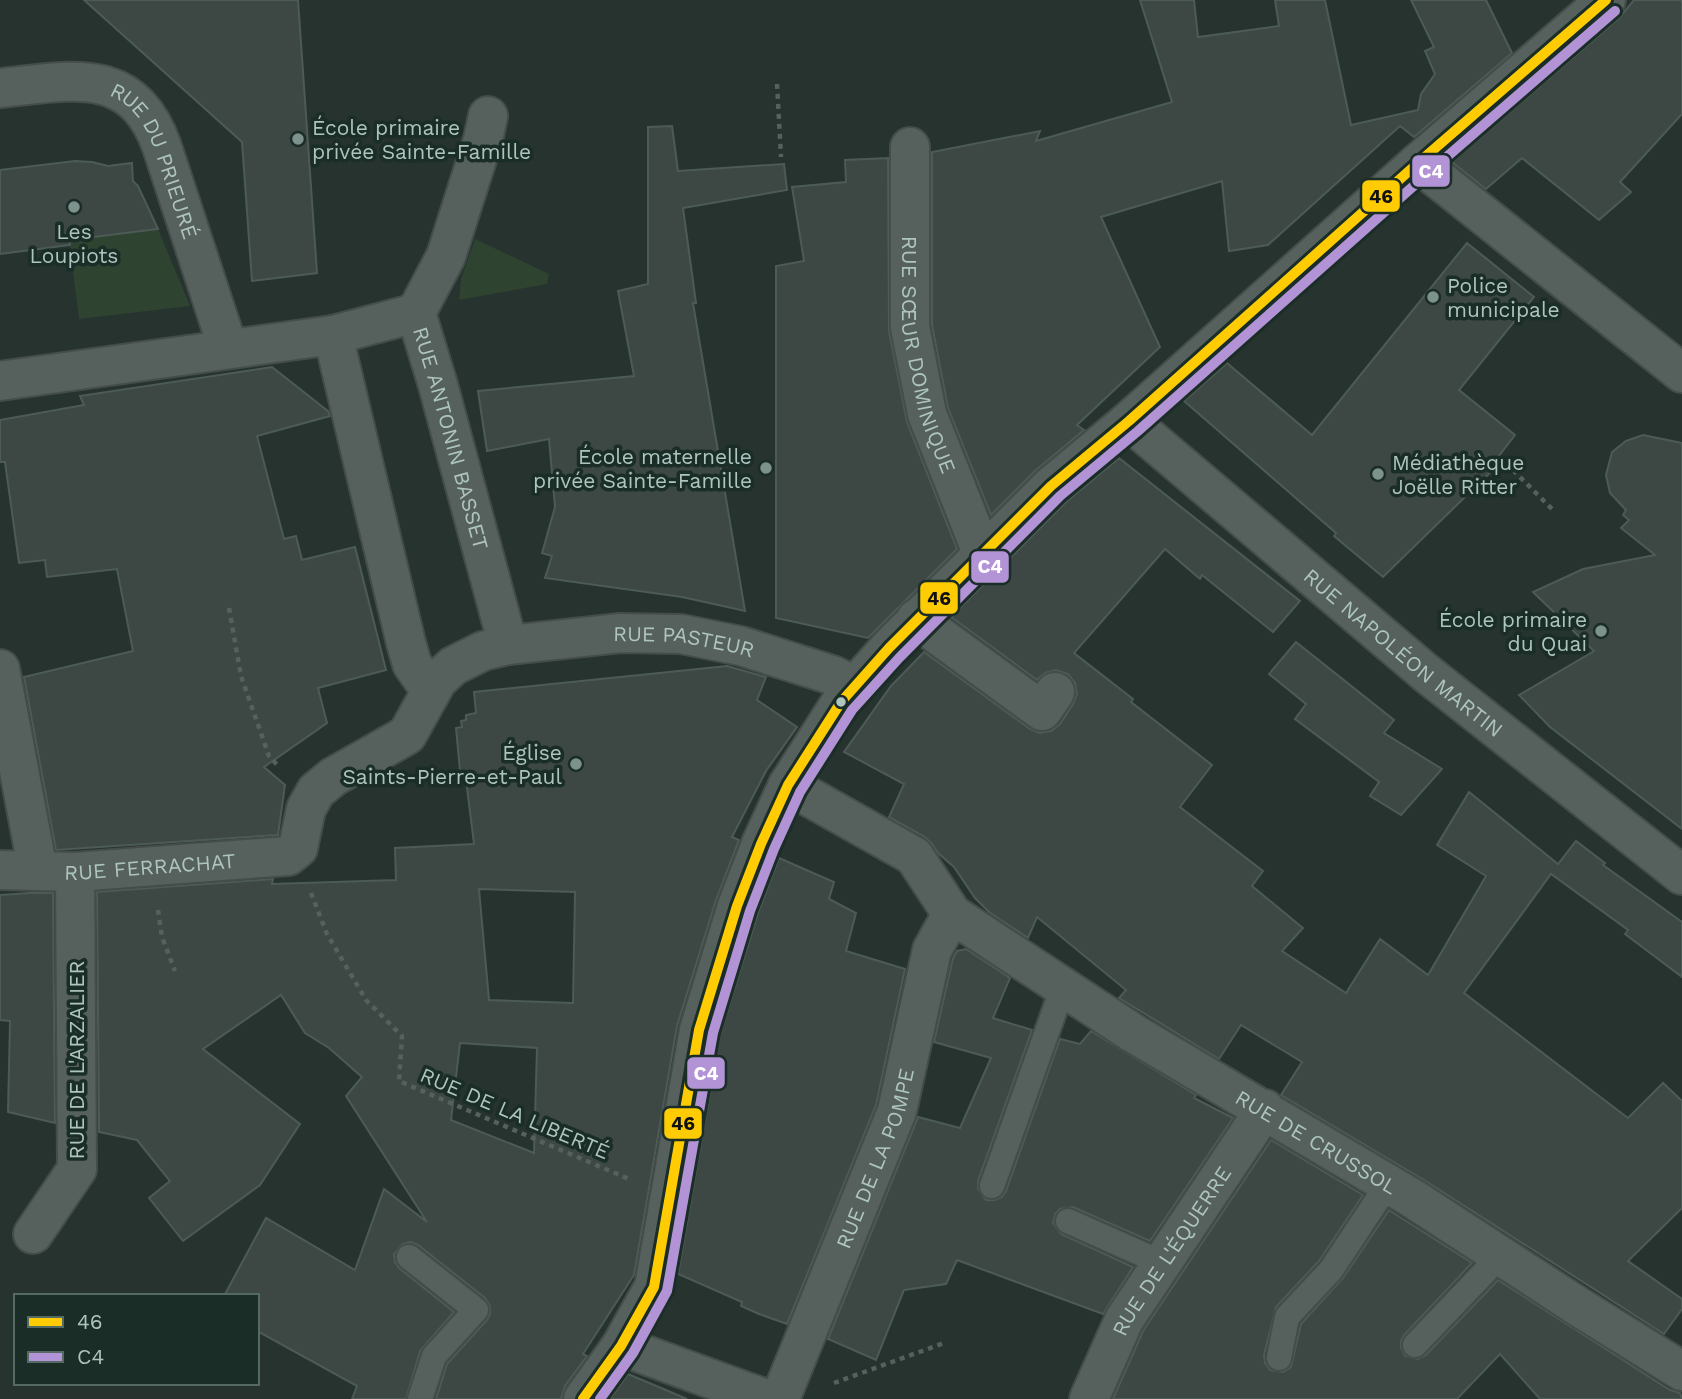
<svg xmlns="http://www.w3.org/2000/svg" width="1682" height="1399" viewBox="0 0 1682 1399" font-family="'Work Sans',sans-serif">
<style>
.green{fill:#2f4331}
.building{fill:#3d4844;stroke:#4d5b57;stroke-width:2;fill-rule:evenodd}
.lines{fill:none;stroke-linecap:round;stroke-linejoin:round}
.service-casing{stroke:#444d4a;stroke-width:28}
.minor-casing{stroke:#444d4a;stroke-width:42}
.tertiary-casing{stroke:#444d4a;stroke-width:42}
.path{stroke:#56605d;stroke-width:4.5;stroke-dasharray:5 5;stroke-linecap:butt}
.service{stroke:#56615e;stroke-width:24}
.minor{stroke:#56615e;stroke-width:38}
.tertiary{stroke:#56615e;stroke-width:38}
.bus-1-casing{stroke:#1a2d27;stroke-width:16}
.bus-2-casing{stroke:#1a2d27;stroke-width:16}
.bus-1{stroke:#ffcc03;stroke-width:10}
.bus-2{stroke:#b293d5;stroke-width:10}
.poi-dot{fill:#7e928d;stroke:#1a2d27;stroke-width:2.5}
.bus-dot{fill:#aec5bf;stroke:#1a2d27;stroke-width:2.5}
.labels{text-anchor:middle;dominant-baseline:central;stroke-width:7;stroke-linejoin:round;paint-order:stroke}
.poi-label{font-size:21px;fill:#aec5bf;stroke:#1a2d27;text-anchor:start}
.street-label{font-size:21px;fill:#aec5bf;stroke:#1a2d27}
.line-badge{stroke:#1a2d27;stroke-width:2.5}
.badge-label{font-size:19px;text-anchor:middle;font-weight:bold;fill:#fff}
.pale-badge-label{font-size:19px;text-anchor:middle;font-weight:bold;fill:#111}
</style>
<rect width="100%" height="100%" fill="#26332f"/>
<g class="green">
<polygon points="158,229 190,306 79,319 69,240"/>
<polygon points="475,239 549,274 547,284 459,300 461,279"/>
</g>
<g class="building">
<polygon points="84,0 298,0 317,273 252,281 242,142"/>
<polygon points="1140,0 1194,0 1198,37 1279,26 1275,0 1325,0 1351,125 1418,110 1421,94 1435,74 1425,51 1434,47 1411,0 1486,0 1512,53 1414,137 1400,126 1268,245 1229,251 1222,181 1101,217 1160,347 1077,425 1084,430 1036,470 991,515 948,408 932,325 932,152 1040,131 1036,141 1172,102"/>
<polygon points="1634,0 1682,0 1682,114 1620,182 1631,192 1599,220 1522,158 1486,189 1452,162 1620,17"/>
<polygon points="672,126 678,171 784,164 787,190 683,208 696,303 693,303 745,611 682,597 545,578 552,556 542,553 555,507 549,439 487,451 478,391 634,376 618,291 648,284 648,127"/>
<polygon points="888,158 889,331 907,422 957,549 868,638 776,618 776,266 804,261 792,187 846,182 845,160"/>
<polygon points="75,161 92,162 108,166 132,163 133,181 138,186 158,229 69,240 70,245 0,254 0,170"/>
<polygon points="1467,243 1534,297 1459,390 1515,435 1499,456 1503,460 1383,577 1334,536 1336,533 1184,401 1227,363 1312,435"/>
<polygon points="272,367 328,411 330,416 257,436 284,539 296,536 302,560 355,547 386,670 318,688 327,723 264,767 285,785 278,835 56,850 24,677 133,651 117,569 47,577 45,560 19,563 5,462 0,462 0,420 84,405 80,396"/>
<polygon points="1643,435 1682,443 1682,829 1550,727 1519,695 1594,651 1533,592 1583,569 1655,555 1621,528 1629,520 1623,515 1626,510 1610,493 1606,475 1612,452 1626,441"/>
<polygon points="1119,458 1300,601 1273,632 1202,575 1200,579 1165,549 1074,653 1133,699 1131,702 1212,765 1180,807 1263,871 1252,886 1303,928 1282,951 1346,993 1380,939 1428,975 1486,876 1437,845 1469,792 1558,864 1576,841 1605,863 1603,865 1682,922 1682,977 1625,934 1628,930 1551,874 1464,993 1628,1118 1663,1083 1682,1101 1682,1208 1628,1261 1682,1299 1682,1309 1664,1334 1424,1180 1281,1095 1302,1062 1241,1025 1219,1059 1119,998 1126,990 1037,917 1028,938 989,912 975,898 954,867 938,853 932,844 925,837 889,817 904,784 844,752 891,686 924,652 1030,729 1039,733 1051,731 1060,724 1073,704 1077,694 1075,683 1068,674 1056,670 1045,673 1037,680 951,617 1066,502"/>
<polygon points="1296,642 1394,720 1384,733 1442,769 1401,815 1370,796 1379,782 1295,719 1306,704 1269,674"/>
<path d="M727,666l39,11 -9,23 40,27 -31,44 -34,66 7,3 -23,60 -39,126 -43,249 -51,79 4,2 -22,30 -4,13h-125l11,-35 40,-44 3,-6v-8l-5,-8 -67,-53 -8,-3 -7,2 -9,10 1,8 4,6 55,44 -34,39 -14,48h-54l5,-13 -100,-55v-35h-33l42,-78 89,52 29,-81 43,33 -81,-126 16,-19 -33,-29 -24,-15 -24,-38 -78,54 97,75 -40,61 -77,56 -34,-43 21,-17 -33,-41 -38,-8 -2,-240 176,-13 -1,5 124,-4 -1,-32 79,-4 -9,-72 -5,-1 -4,-43 6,-1 -1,-6 5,-1v-5l10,-2 -2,-21zM479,889l96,3 -2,111 -84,-3zM460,1043l77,5 -3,105 -83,-33z"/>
<polygon points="779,858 834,882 829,899 856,913 846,951 905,969 876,1105 787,1324 759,1314 741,1306 742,1302 678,1274 720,1035 758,913"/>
<polygon points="30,893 53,893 55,1123 8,1112 10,1021 0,1020 0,895"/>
<polygon points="966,949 1010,978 993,1018 1032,1030 978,1181 978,1189 986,1200 995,1200 1002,1197 1006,1191 1060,1039 1080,1044 1091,1031 1196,1095 1194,1098 1233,1118 1150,1241 1073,1207 1060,1209 1055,1214 1053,1223 1061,1234 1133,1267 1103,1314 957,1260 946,1284 904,1290 876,1360 828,1339 918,1117 960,1128 991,1058 934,1042 953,958 957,951"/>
<polygon points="1271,1140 1363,1195 1319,1261 1276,1307 1264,1355 1265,1363 1270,1370 1283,1372 1291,1367 1301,1324 1343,1278 1389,1210 1472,1263 1404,1335 1401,1341 1401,1348 1405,1356 1418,1359 1426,1355 1498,1280 1670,1390 1680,1393 1682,1399 1540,1399 1500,1354 1457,1399 1113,1399 1143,1331"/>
<polygon points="628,1374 687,1399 610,1399"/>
</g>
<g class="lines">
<defs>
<g id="service">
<polyline points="992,1186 1063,987"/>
<polyline points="1068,1221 1162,1263"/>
<polyline points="409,1257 476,1310 434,1356 420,1399"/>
<polyline points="1415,1345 1500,1256"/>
<polyline points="1279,1358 1287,1317 1331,1270 1388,1184"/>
</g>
<g id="minor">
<path id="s1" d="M0,88c71,-7 133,-24 162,59l66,201"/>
<path id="s2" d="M910,147v180l17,87 56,141"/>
<polyline points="1418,163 1682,373"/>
<path id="s3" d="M416,313l22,72 70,260"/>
<polyline points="416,313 446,256 483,140 488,116"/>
<polyline points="333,335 406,643 412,664 431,691"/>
<polyline points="0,381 333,335 416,313"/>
<path id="s4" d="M1129,421l297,252 256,202"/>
<polyline points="916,619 1042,711 1055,692"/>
<polyline points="0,669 38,871"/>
<path id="s5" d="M788,785l126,71 38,58 111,73 70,46 279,165 167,109 103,64"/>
<path id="s6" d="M0,870l75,2 213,-16 10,-8 8,-39 10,-18 17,-14 74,-42 30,-54 16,-15 30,-15 25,-6 112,-12 61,1 60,12 91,29 23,11"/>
<polyline points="33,1234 77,1169 75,872"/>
<polyline points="621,1346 766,1399"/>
<path id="s7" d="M780,1399l117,-288 35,-161 20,-36"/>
<path id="s8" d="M1089,1399l35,-79 141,-211"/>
</g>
<polyline id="tertiary" points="583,1399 621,1346 654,1287 699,1030 737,906 761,844 788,785 841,702 889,648 1051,486 1129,421 1418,163 1606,0"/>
</defs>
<use href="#service" class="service-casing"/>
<use href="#minor" class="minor-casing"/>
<use href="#tertiary" class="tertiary-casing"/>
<g class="path">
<polyline points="777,84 781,157"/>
<polyline points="1513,470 1553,510"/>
<polyline points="229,608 241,676 269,756 280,768"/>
<polyline points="311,893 327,934 366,1000 402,1036 399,1081 629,1179"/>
<polyline points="158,910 162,937 175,971"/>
<polyline points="834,1383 944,1343"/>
</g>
<use href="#service" class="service"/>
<use href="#minor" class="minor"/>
<use href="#tertiary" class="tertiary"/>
<defs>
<polyline id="bus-1" points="583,1399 621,1346 654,1287 699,1030 737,906 761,844 788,785 841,702 889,648 1051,486 1129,421 1418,163 1606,0"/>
<polyline id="bus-2" points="600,1399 633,1353 667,1291 713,1033 750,911 774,849 800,792 852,710 899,658 1060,496 1138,431 1427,174 1615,11"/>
</defs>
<use href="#bus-1" class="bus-1-casing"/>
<use href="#bus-2" class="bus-2-casing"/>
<use href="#bus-1" class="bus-1"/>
<use href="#bus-2" class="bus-2"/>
</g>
<g class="poi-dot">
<circle cx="298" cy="139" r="7"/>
<circle cx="74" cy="207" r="7"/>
<circle cx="1433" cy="297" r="7"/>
<circle cx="766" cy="468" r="7"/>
<circle cx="1378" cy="474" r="7"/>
<circle cx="1601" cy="631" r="7"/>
<circle cx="576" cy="764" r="7"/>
</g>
<circle class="bus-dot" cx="841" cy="702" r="6"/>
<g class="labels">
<g class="poi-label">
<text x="312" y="127">École primaire<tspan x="312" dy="24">privée Sainte-Famille</tspan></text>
<text x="74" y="231" text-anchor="middle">Les<tspan x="74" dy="24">Loupiots</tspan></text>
<text x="1447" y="285">Police<tspan x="1447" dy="24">municipale</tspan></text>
<text x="752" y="456" text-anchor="end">École maternelle<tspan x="752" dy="24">privée Sainte-Famille</tspan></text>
<text x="1392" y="462">Médiathèque<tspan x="1392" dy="24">Joëlle Ritter</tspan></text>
<text x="1587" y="619" text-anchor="end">École primaire<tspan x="1587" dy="24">du Quai</tspan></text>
<text x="562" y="752" text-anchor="end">Église<tspan x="562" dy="24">Saints-Pierre-et-Paul</tspan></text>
</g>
<g class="street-label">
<text stroke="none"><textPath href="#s1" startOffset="201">RUE DU PRIEURÉ</textPath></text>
<text stroke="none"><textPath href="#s2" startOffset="210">RUE SŒUR DOMINIQUE</textPath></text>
<text stroke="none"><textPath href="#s3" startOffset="130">RUE ANTONIN BASSET</textPath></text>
<text stroke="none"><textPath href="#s6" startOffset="789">RUE PASTEUR</textPath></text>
<text stroke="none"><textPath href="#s4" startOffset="359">RUE NAPOLÉON MARTIN</textPath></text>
<text stroke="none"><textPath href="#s6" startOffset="150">RUE FERRACHAT</textPath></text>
<text transform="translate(76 1060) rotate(-90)">RUE DE L'ARZALIER</text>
<text transform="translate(515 1113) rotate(23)">RUE DE LA LIBERTÉ</text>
<text stroke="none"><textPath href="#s5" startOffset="644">RUE DE CRUSSOL</textPath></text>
<text stroke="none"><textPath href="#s7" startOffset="259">RUE DE LA POMPE</textPath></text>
<text stroke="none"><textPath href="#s8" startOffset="170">RUE DE L'ÉQUERRE</textPath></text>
</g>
</g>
<g class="line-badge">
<rect x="1411" y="154" width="40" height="34" rx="7" fill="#b293d5"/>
<rect x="1361" y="179" width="40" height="34" rx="7" fill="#ffcc03"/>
<rect x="970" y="550" width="40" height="34" rx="7" fill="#b293d5"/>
<rect x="919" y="581" width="40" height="34" rx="7" fill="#ffcc03"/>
<rect x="686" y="1056" width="40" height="34" rx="7" fill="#b293d5"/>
<rect x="663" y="1107" width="40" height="33" rx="7" fill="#ffcc03"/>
</g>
<g class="badge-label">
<text x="1431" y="178">C4</text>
<text x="990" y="573">C4</text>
<text x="706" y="1080">C4</text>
</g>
<g class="pale-badge-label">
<text x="1381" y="203">46</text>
<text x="939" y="605">46</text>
<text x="683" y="1130">46</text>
</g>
<rect x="14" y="1294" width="245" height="91" fill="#1a2d27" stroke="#556a64" stroke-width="2"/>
<rect x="28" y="1317" width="35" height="10" fill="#ffcc03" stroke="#556a64" stroke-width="2"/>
<text x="77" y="1329" font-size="21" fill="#aec5bf">46</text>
<rect x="28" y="1352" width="35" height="10" fill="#b293d5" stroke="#556a64" stroke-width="2"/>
<text x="77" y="1364" font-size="21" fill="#aec5bf">C4</text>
</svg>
